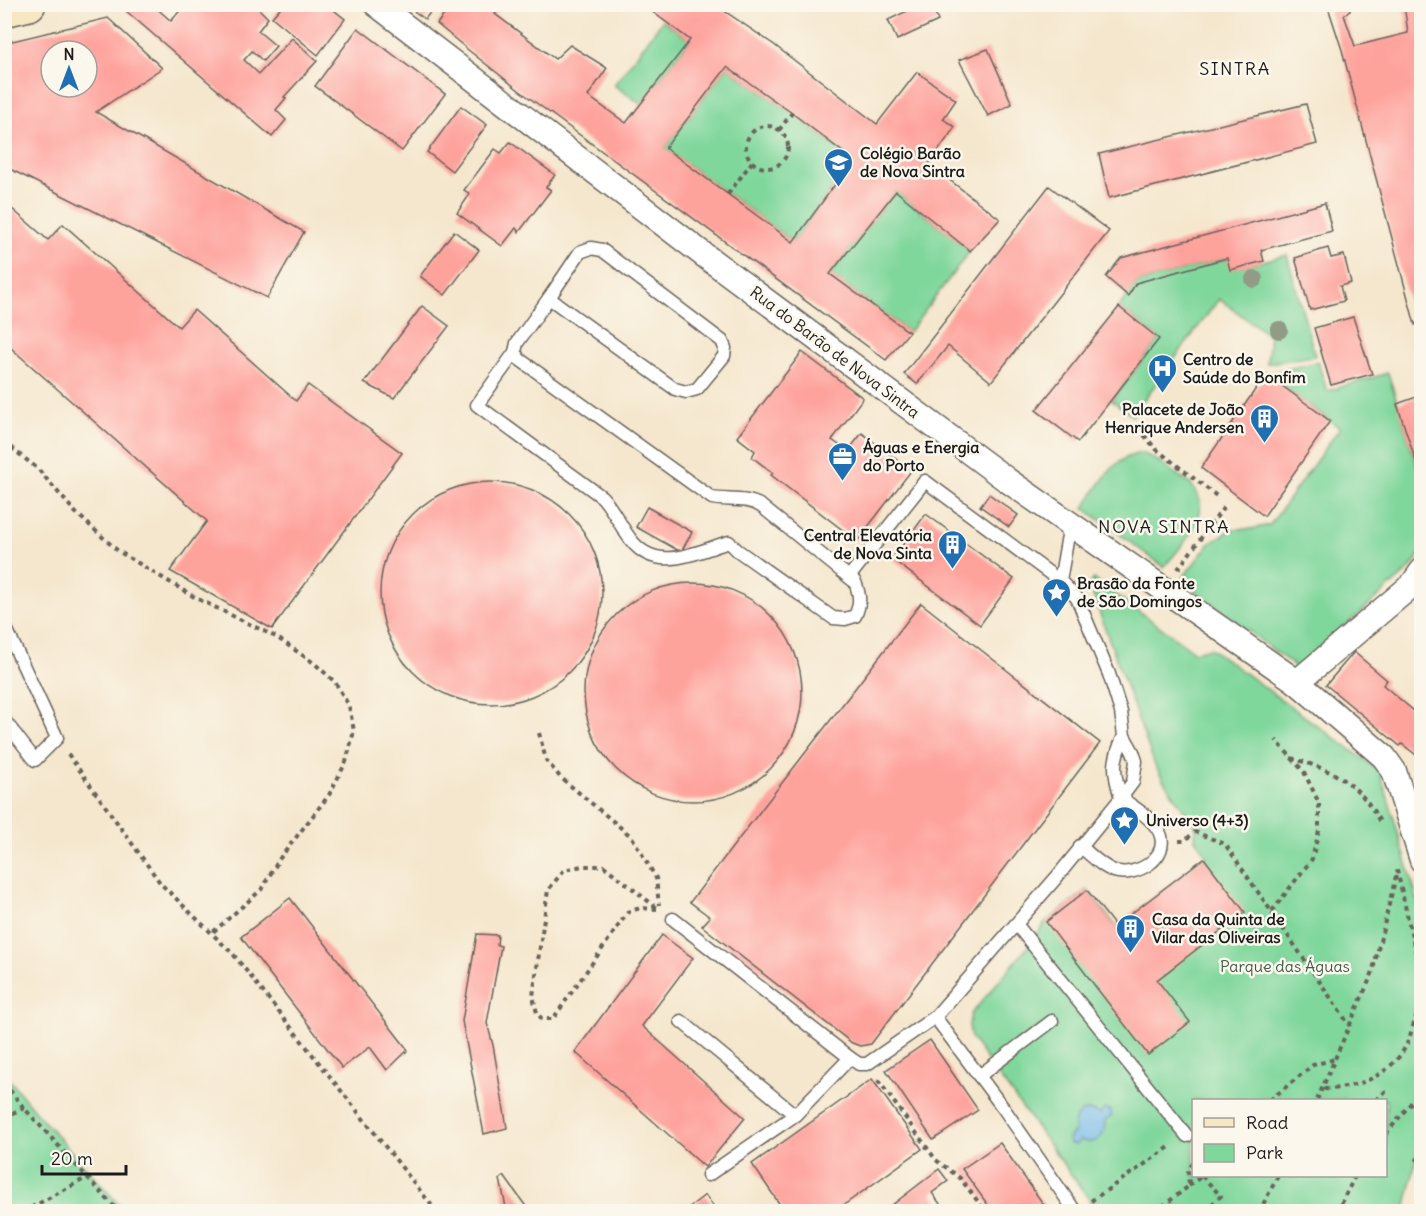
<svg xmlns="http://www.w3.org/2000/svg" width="1426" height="1216" viewBox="0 0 1426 1216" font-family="Delius,sans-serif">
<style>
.green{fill:#80d79c;stroke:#4e7a5c;stroke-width:1.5;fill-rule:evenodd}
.water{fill:#71b8e9;stroke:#466a82;stroke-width:1.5}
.building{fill:#fea29c;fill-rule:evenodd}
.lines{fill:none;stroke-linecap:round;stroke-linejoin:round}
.lane-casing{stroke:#68635a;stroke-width:15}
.street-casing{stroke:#68635a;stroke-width:27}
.secondary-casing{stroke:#68635a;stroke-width:36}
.path{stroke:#68635a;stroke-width:4;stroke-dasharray:4.5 4.5;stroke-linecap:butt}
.lane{stroke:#fff;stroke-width:12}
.street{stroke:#fff;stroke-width:24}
.secondary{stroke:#f7e8c3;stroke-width:33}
.tree{fill:#919b85}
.labels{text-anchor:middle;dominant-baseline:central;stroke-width:5;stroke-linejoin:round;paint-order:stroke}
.poi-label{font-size:16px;font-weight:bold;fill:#1c1c1c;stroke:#fbf7ec;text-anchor:start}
.street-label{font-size:16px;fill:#1c1c1c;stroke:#fbf7ec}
.park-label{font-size:16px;fill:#3f5d49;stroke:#fbf7ec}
.neighbourhood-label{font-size:18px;letter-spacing:1.5px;fill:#1c1c1c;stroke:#fbf7ec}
</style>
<rect width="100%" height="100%" fill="#fbf7ec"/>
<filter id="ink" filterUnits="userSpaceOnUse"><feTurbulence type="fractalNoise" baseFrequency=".0167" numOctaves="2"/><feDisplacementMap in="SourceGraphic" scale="12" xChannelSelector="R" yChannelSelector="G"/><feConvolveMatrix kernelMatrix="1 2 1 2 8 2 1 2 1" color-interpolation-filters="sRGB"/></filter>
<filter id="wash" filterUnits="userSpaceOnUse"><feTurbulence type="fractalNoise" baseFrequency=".008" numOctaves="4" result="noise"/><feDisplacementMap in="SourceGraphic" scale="24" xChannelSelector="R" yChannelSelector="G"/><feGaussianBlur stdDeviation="1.35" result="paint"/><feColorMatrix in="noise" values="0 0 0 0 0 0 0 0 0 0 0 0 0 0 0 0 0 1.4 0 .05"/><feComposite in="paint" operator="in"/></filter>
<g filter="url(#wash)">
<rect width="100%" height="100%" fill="#f5e7ce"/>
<g class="green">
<polygon points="663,20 690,40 641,104 614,85"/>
<polygon points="727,67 792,113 853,160 793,242 665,148"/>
<polygon points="896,191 970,251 909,332 830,274"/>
<polygon points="1287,255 1315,356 1267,363 1270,336 1219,299 1132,416 1112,400 1159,339 1119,307 1136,283 1227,258 1231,269"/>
<polygon points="1318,362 1327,391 1388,373 1421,479 1421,553 1410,569 1297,668 1181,580 1209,544 1232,529 1251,529 1270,525 1340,428 1266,374"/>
<path d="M1141,453c14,4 25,14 36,22 5,3 12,7 15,11 25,28 -12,61 -28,81l-80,-59c16,-23 27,-50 57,-55z"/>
<path d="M1094,579l101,73 15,-4 170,123 41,141v225l-16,74h-327l14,-8 -121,-165 -2,-13 2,-11 56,-66 19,-26 41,-32 29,36 91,-70 -12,-17 1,-12 -32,-46 -10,-18 -65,-179zM1194,1100h192v76h-192z"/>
<polygon points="4,1073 33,1109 125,1211 5,1211"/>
</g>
<path class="water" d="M1104,1109l6,1 2,6 -7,5c1,15 -9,26 -25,19l-4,5 -6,-1 -2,-5 3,-5 4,-2c-4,-18 8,-26 25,-18z"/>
<g id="blocks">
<g class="building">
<polygon points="152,4 171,21 184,6 182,4 254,4 268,18 258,31 276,46 263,61 252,51 244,60 259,74 292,38 317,61 284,97 286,98 276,110 286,120 272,137 125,10"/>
<polygon points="275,4 326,4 345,19 318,55 272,17 280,8"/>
<polygon points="404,4 437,4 425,19"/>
<path d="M452,4h51l-8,10 60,45 15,-14 37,23 -19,28 38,27 64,-83 -48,-36h72l59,40 104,80 40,-52 39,28 -13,19 12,8 -26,37 71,55 -30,32 -74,-60 -66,83 79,58 -23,28 -366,-269 -53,-42 -30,-25zM727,67l65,46 61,47 -60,82 -128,-94z"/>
<polygon points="922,4 932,4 938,21 897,40 888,20"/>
<polygon points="1327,4 1348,4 1350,11 1344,15 1355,46 1408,33 1405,12 1397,4 1422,4 1422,317 1415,325 1342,50"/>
<path d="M108,18l54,50 -66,44 208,120 -37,66 -263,-132v-123zM51,51h36v36h-36z"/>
<polygon points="358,28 445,94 402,151 315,86"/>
<polygon points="988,49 1012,104 988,116 959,60"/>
<polygon points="1306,104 1317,144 1109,198 1099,154"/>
<polygon points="461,106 487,125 452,171 427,152"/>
<polygon points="510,142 555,175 546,187 551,190 519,232 516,228 502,246 457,213 470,194 464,190 495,149 501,153"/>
<polygon points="1049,186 1109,231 991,382 948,346 917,384 904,374"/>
<polygon points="4,202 48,240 63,224 179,327 194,310 296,401 308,385 402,453 272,629 170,571 207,521 4,342"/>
<polygon points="1325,203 1332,231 1261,250 1264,261 1230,270 1227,258 1136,283 1128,296 1106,277 1121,258"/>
<polygon points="454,231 479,250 445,295 420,276"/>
<polygon points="1328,248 1331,258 1344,255 1351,283 1340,286 1344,301 1310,310 1295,258"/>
<polygon points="422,306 449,326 394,398 364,383"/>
<polygon points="1119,307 1159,339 1078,442 1036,410"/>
<polygon points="1353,317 1372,374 1331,385 1314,328"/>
<polygon points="802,352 863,398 832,440 848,451 862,433 911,471 857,541 771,475 773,473 752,457 755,451 737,437"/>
<polygon points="1266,374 1330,421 1264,516 1201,468"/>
<polygon points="1422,395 1422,477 1421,477 1397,404"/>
<circle cx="491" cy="593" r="111"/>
<polygon points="989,494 1018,515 1009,527 980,506"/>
<polygon points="647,507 692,532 681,552 636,527"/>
<polygon points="926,514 1014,579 980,625 892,559"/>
<circle cx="693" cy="692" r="109"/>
<polygon points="921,603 1100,743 871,1044 860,1046 852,1043 702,926 710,917 690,902"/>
<polygon points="1354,652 1387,680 1383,685 1420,716 1422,714 1422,756 1420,758 1402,744 1400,746 1326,685"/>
<polygon points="1204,858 1245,912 1157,980 1190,1022 1148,1055 1046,922 1087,890 1115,926"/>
<polygon points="290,898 408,1050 387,1070 370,1047 342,1068 241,937"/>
<polygon points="477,934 498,935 497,945 501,946 487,1023 493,1045 507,1128 484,1134 462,1021"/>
<polygon points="662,935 693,958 642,1026 745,1118 705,1167 575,1052"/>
<polygon points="930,1040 978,1110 933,1140 886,1070"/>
<polygon points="872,1079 922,1149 834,1212 785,1212 752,1164"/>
<polygon points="1000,1143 1049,1212 993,1212 962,1169"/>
<polygon points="939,1169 948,1181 932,1193 946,1212 883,1212"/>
<polygon points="504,1176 530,1212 507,1212 500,1179"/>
<polygon points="705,1195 718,1212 683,1212"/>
</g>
</g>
</g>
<g filter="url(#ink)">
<use href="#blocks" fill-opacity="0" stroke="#68635a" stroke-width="1.5"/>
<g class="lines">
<defs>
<g id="lane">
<polygon points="591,248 602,250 722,341 725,348 724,356 697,389 686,392 675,389 549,298 580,252"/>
<path d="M515,352l-38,53 125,92c12,13 18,29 29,43 26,34 64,12 98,2l8,8 96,68 12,1 10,-3c6,-13 5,-21 0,-34l-94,-76c-15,-9 -33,-5 -49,-8l-193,-139 -4,-7 2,-9 32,-45"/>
<path d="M849,577l76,-96 135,100 17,17 32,76 12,38 3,24 9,16 3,9 -3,21 -12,16c-8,-26 -9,-37 3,-62"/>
<polyline points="1060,581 1070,524"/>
<polyline points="4,624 57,738 35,760 4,720"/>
<polyline points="673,919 850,1058"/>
<polyline points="1016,924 1187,1136"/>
<polyline points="935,1017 1004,1109 1075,1211"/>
<polyline points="681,1021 795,1115"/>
<polyline points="979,1076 1052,1021"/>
<path d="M708,1175l87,-60 55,-57 9,6h8l68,-47 121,-139 65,-80c12,9 30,19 38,33 13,26 -23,47 -45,40 -12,-4 -23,-16 -34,-25"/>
</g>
<g id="street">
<polyline points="376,4 704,255 1007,480 1297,682 1384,757 1394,771 1422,860"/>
<polyline points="1297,682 1412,585 1422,571"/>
</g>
<polyline id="secondary" points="4,10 29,4"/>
</defs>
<use href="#lane" class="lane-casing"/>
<use href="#street" class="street-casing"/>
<use href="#secondary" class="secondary-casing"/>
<g class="path">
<circle cx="767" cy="147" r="21"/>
<polyline points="779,130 792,113"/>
<polyline points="728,194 752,162"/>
<polyline points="1144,435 1156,449 1218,497"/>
<polyline points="4,442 38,469 75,512 118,551 196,598 276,637 314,663 335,682 349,706 354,731 346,762 329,795 280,858 261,890 212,933"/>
<polyline points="1178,569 1224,507"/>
<polyline points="539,733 546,760 560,777 632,837 656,878 659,905"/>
<polyline points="68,754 161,884 233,954 437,1212"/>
<path d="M1291,758c44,13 68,24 90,66"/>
<polyline points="1179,841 1184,841 1195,832 1225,844 1350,1026"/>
<polyline points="1397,870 1422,981"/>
<polyline points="657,909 640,908 628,912 553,1019 542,1019 537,1013 533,996 548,890 564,870 582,866 604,866 657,908"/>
<polyline points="1272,911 1312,859 1319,831 1319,803 1304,772 1276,740"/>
<polyline points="878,1080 936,1160 960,1178 986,1212"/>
<polyline points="4,1083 24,1108 119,1212"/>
<path d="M1324,1089c33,0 71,-15 84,-48 5,-13 8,-27 14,-40"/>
<polyline points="1270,1100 1313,1065 1335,1059"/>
<polyline points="1317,1100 1372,974 1396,876"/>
<polyline points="1376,1100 1388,1089"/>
<polyline points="4,1117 24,1108"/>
<polyline points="1386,1134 1419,1093 1422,1087"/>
<polyline points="1416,1158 1422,1163"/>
<polyline points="1202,1176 1221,1196 1203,1212"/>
<polyline points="1189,1186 1202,1176"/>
<polyline points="1091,1201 1171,1146"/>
<polyline points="23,1212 88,1177"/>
<polyline points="1155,1212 1189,1186 1188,1170 1194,1162"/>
<polyline points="1259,1212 1278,1176"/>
<polyline points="1337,1212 1355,1176"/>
</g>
<use href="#lane" class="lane"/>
<use href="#street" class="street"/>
<use href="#secondary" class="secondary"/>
</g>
<g class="tree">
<circle cx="1254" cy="279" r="9"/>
<circle cx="1279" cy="330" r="9"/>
</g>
</g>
<defs>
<symbol id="school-pin" viewBox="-11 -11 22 30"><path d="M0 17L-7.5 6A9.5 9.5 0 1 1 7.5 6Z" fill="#1f6fb2" stroke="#fbf7ec"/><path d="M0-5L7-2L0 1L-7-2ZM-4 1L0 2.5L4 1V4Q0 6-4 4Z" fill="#fff"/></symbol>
<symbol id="hospital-pin" viewBox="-11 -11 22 30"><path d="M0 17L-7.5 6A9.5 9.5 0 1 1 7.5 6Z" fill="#1f6fb2" stroke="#fbf7ec"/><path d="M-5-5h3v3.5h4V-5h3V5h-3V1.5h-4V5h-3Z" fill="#fff"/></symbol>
<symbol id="building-pin" viewBox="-11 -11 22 30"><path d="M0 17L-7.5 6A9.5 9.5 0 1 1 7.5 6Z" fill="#1f6fb2" stroke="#fbf7ec"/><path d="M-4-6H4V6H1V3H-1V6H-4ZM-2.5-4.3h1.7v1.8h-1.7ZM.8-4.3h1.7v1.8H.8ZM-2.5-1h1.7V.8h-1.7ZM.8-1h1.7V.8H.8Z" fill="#fff"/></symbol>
<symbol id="office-pin" viewBox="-11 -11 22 30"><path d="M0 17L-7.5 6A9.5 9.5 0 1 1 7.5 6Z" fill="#1f6fb2" stroke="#fbf7ec"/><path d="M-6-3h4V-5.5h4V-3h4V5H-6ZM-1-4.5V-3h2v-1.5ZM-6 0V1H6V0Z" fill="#fff"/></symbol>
<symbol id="sight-pin" viewBox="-11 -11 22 30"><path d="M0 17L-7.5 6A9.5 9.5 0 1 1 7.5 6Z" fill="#1f6fb2" stroke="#fbf7ec"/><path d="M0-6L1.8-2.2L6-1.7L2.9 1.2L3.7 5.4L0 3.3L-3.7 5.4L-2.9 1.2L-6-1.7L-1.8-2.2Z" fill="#fff"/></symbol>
</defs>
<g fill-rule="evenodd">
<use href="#school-pin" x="822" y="146" width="33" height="45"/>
<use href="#hospital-pin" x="1146" y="352" width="33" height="45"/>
<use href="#building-pin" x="1248" y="402" width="33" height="45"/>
<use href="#office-pin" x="826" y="440" width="33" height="45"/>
<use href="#building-pin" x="936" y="528" width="33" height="45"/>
<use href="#sight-pin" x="1040" y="576" width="33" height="45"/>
<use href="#sight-pin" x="1108" y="804" width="33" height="45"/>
<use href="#building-pin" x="1114" y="912" width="33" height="45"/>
</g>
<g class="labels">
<g class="poi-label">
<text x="860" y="153">Colégio Barão<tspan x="860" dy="18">de Nova Sintra</tspan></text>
<text x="1183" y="359">Centro de<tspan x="1183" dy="18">Saúde do Bonfim</tspan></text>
<text x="1244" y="409" text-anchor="end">Palacete de João<tspan x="1244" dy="18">Henrique Andersen</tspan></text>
<text x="863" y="447">Águas e Energia<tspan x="863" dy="18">do Porto</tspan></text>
<text x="932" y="535" text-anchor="end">Central Elevatória<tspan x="932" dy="18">de Nova Sinta</tspan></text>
<text x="1077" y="583">Brasão da Fonte<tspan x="1077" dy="18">de São Domingos</tspan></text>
<text x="1146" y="820">Universo (4+3)</text>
<text x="1152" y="919">Casa da Quinta de<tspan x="1152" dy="18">Vilar das Oliveiras</tspan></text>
</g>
<g class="street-label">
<text transform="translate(835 352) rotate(37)">Rua do Barão de Nova Sintra</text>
</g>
<g class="park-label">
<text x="1285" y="966">Parque das Águas</text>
</g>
<g class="neighbourhood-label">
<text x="1235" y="68">SINTRA</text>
<text x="1164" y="526">NOVA SINTRA</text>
</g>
</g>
<rect width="1426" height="1216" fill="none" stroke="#fbf7ec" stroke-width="24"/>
<rect x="1192" y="1099" width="195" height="78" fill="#fbf7ec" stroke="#a29f99" stroke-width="1.5"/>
<rect x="1204" y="1118" width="30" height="9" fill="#f7e8c3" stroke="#a29f99" stroke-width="1.5"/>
<text x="1246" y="1129" font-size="18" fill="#1c1c1c">Road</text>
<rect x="1204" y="1144" width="30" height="18" fill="#80d79c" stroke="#a29f99" stroke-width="1.5"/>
<text x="1246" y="1159" font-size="18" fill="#1c1c1c">Park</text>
<g transform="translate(69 69)"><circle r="28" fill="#fbf7ec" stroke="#a29f99" stroke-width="1.5"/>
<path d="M0-4.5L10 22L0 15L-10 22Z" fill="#1f6fb2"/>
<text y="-9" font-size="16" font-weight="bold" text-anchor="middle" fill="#1c1c1c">N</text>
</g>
<path d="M42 1165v9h84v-9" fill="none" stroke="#1c1c1c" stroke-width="3"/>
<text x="51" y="1165" font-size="18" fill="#1c1c1c" stroke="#fbf7ec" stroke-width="4.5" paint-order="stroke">20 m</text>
</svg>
